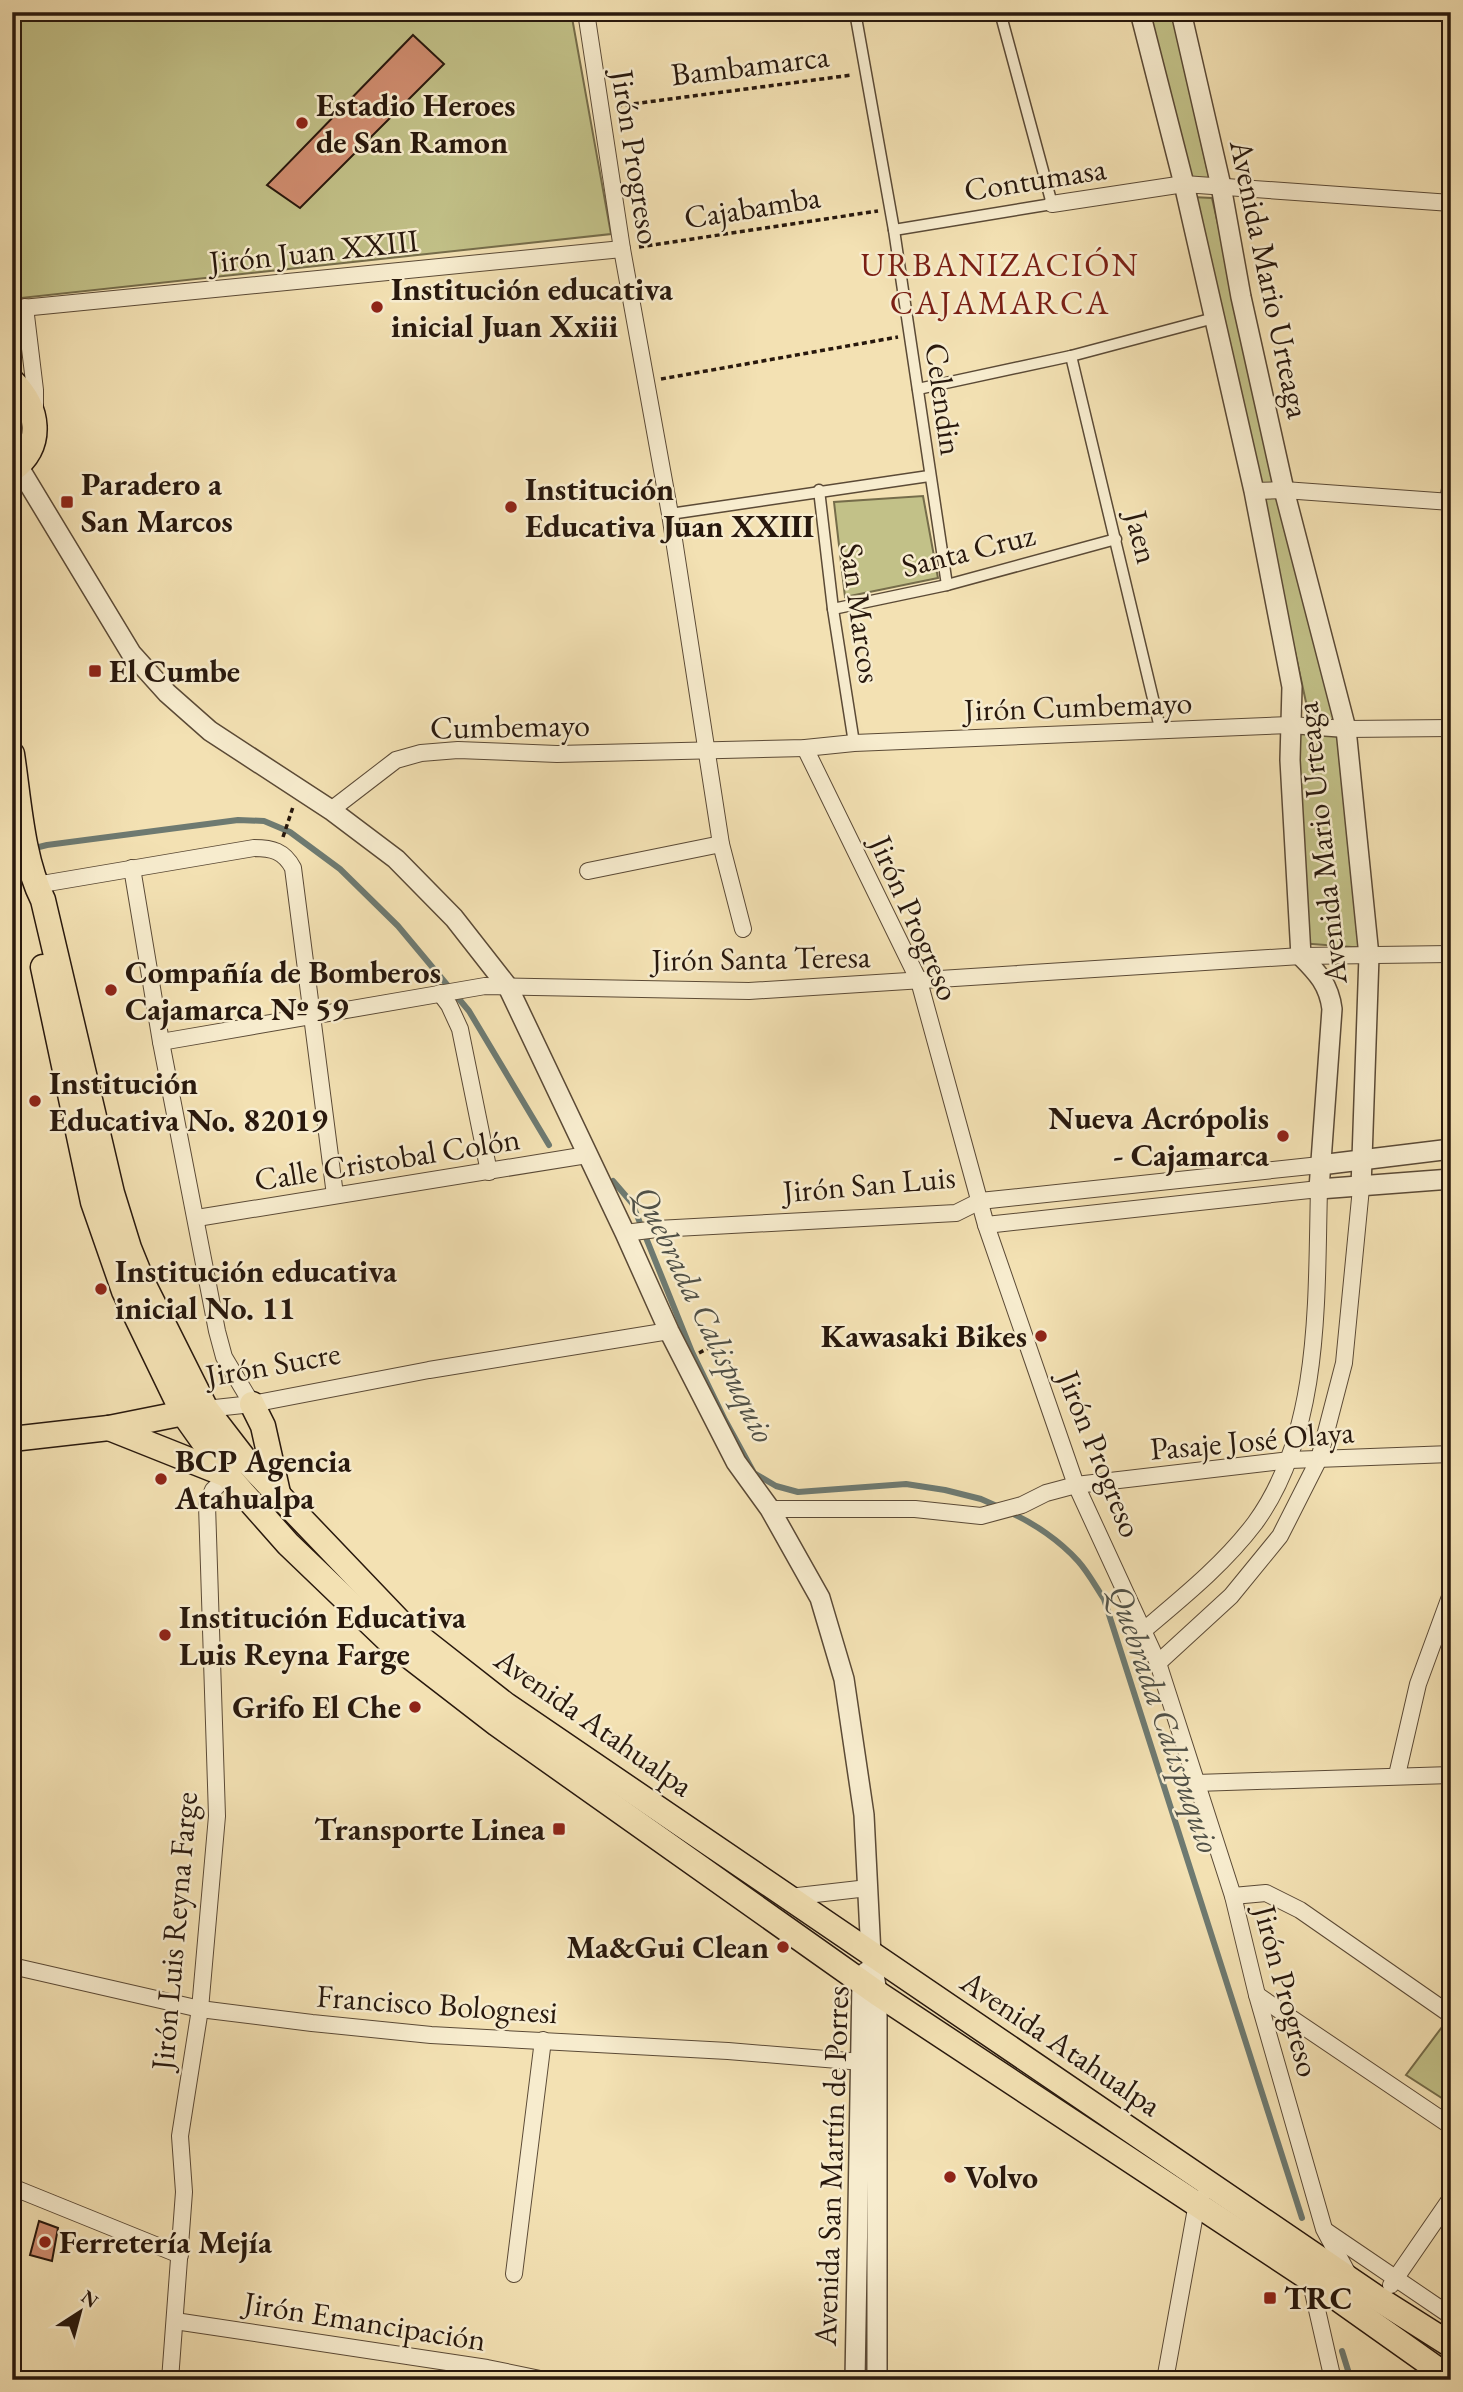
<svg xmlns="http://www.w3.org/2000/svg" width="1463" height="2392" viewBox="0 0 1463 2392" font-family="'EB Garamond',serif">
<style>
.green{fill:#c2c188;stroke:#756c4a;stroke-width:2}
.lines{fill:none;stroke-linecap:round;stroke-linejoin:round}
.stream{stroke:#6e7a71;stroke-width:6}
.building{fill:#d08d70;stroke:#28180d;stroke-width:2}
.pedestrian-casing{stroke:#5b4a36;stroke-width:13}
.minor-casing{stroke:#5b4a36;stroke-width:18}
.tertiary-casing{stroke:#5b4a36;stroke-width:22}
.primary-casing{stroke:#28180d;stroke-width:27}
.path{stroke:#28180d;stroke-width:3.5;stroke-dasharray:5 3.5;stroke-linecap:butt}
.pedestrian{stroke:#f7ecce;stroke-width:10}
.minor{stroke:#f7ecce;stroke-width:16}
.tertiary{stroke:#f7ecce;stroke-width:19}
.primary{stroke:#f3e1b3;stroke-width:24}
.poi-dot{fill:#8f2418;stroke:#f7ecce;stroke-width:2.5}
.labels{text-anchor:middle;dominant-baseline:central;stroke-width:5;stroke-linejoin:round;paint-order:stroke}
.street-label{font-size:32px;fill:#28180d;stroke:#f7ecce}
.poi-label{font-size:32px;font-weight:bold;fill:#28180d;stroke:#f7ecce;text-anchor:start}
.neighbourhood-label{font-size:33px;letter-spacing:2px;fill:#7a1f14;stroke:#f7ecce}
.water-label{font-size:33px;font-style:italic;fill:#515147;stroke:#f7ecce}
</style>
<rect width="100%" height="100%" fill="#f3e1b3"/>
<filter id="stains"><feTurbulence type="fractalNoise" baseFrequency=".00286" numOctaves="4"/><feColorMatrix values="0 0 0 0 .2 0 0 0 0 .09 0 0 0 0 .02 0 0 0 .5 -.17"/></filter>
<radialGradient id="worn" r=".72"><stop offset=".6" stop-color="#630" stop-opacity="0"/><stop offset="1" stop-color="#630" stop-opacity=".3"/></radialGradient>
<g class="green">
<polygon points="12,12 571,12 611,234 12,299"/>
<polygon points="1150,12 1172,12 1211,186 1190,185"/>
<polygon points="1192,197 1212,198 1278,485 1258,486"/>
<polygon points="923,496 938,578 845,597 834,502"/>
<polygon points="1261,497 1279,497 1338,721 1311,725"/>
<polygon points="1297,734 1352,738 1365,948 1299,943"/>
<polygon points="1442,2027 1451,2032 1451,2104 1406,2075"/>
</g>
<g class="lines">
<g class="stream">
<polyline points="31,849 47,845 238,820 264,821 290,832 340,869 398,926 469,1011 549,1145"/>
<polyline points="613,1181 632,1203 692,1352 725,1420 754,1473 776,1486 798,1492 906,1484 945,1490 981,1499 999,1507"/>
<path d="M1009,1512c25,11 51,29 69,49 10,11 18,26 26,38l198,619"/>
<polyline points="1342,2351 1351,2380"/>
</g>
</g>
<g class="building">
<polygon points="413,35 444,64 300,208 267,185"/>
<polygon points="39,2221 58,2228 52,2261 30,2255"/>
</g>
<g class="lines">
<defs>
<g id="pedestrian">
<polyline points="855,12 894,230 947,585"/>
<polyline points="894,230 1052,204 1000,12"/>
<polyline points="1071,356 1161,732"/>
<polyline points="918,389 1071,356 1214,318"/>
<polyline points="819,490 833,609 854,743"/>
<polyline points="670,514 929,476"/>
<polyline points="833,609 947,585 1116,539"/>
</g>
<g id="minor">
<polyline points="586,12 622,249 670,514 721,844 743,929"/>
<polyline points="1052,204 1184,184 1451,203"/>
<polyline points="25,307 35,390 35,411"/>
<polyline points="12,309 622,249"/>
<polyline points="1254,491 1284,490 1451,502"/>
<polyline points="1448,502 1451,482"/>
<polyline points="805,748 919,981 986,1225 1076,1485 1158,1663 1233,1896 1257,1995 1324,2229 1348,2274"/>
<polyline points="331,810 396,760 421,753 458,750 557,754 805,748 854,743 1290,725 1346,729 1451,728"/>
<polyline points="132,868 161,1042 217,1331 224,1357 252,1404"/>
<polyline points="588,871 721,844"/>
<path d="M36,885l218,-37c18,0 30,3 39,20l42,327"/>
<polyline points="440,993 449,1005 460,1029 489,1172"/>
<polyline points="161,1042 485,986 749,991 1301,956 1451,954"/>
<polyline points="197,1218 587,1155"/>
<path d="M986,1225l333,-36c-3,109 3,242 -64,334 -31,41 -72,74 -111,107"/>
<polyline points="625,1233 657,1229 956,1213 980,1201 1320,1165"/>
<polyline points="206,1409 252,1404 429,1370 669,1331"/>
<polyline points="770,1509 915,1509 981,1516 1022,1505 1046,1493 1076,1485 1290,1460 1451,1454"/>
<polyline points="1158,1663 1231,1596 1280,1536 1319,1459 1344,1363 1361,1188"/>
<polyline points="1397,1775 1418,1684 1451,1594"/>
<polyline points="1196,1783 1451,1775"/>
<polyline points="1233,1896 1266,1893 1300,1910 1451,2015"/>
<polyline points="789,1897 868,1888"/>
<polyline points="12,1966 200,2009 312,2023 431,2035 728,2051 862,2062"/>
<polyline points="1257,1995 1451,2126"/>
<polyline points="12,2187 180,2255"/>
<polyline points="1326,2231 1451,2316"/>
<polyline points="514,2274 543,2040"/>
<polyline points="1310,2279 1333,2380"/>
<polyline points="1391,2285 1451,2198"/>
<polyline points="175,2321 487,2368 545,2380"/>
<polyline points="170,2380 184,2192 180,2136 200,2009 217,1816 207,1505 213,1490 233,1471"/>
<polyline points="1165,2380 1197,2203 1201,2198"/>
</g>
<g id="tertiary">
<path d="M1140,12l44,172 70,307 38,196 -2,73 11,196c17,17 28,29 31,53l-13,180 132,-10"/>
<polyline points="1181,12 1221,186 1241,297 1284,490 1346,729 1369,956 1361,1188"/>
<polyline points="18,466 131,653 167,693 210,731 331,810 396,859 454,918 508,987 625,1233 669,1331 736,1462 770,1509 820,1598 844,1679 864,1815 871,1955 877,1993 877,2380"/>
<polyline points="1320,1165 1451,1149"/>
<polyline points="855,2380 862,1982 866,1972"/>
</g>
<g id="primary">
<path d="M12,381c27,27 33,64 0,89"/>
<path d="M12,754c7,46 10,105 31,146l69,293 17,55 15,37 62,124 40,52 153,160 107,84 874,595 71,45"/>
<polyline points="43,967 93,1202 124,1291 183,1413 227,1475 288,1544 387,1639 497,1724 877,1993 1310,2279 1451,2379"/>
<polyline points="252,1404 263,1426 278,1493"/>
<polyline points="109,1428 227,1475"/>
<polyline points="12,1439 109,1428 199,1410"/>
</g>
</defs>
<use href="#pedestrian" class="pedestrian-casing"/>
<use href="#minor" class="minor-casing"/>
<use href="#tertiary" class="tertiary-casing"/>
<use href="#primary" class="primary-casing"/>
<g class="path">
<polyline points="617,106 852,75"/>
<polyline points="639,247 878,211"/>
<polyline points="661,379 898,337"/>
<polyline points="283,837 293,807"/>
<polyline points="699,1353 710,1347"/>
</g>
<use href="#pedestrian" class="pedestrian"/>
<use href="#minor" class="minor"/>
<use href="#tertiary" class="tertiary"/>
<use href="#primary" class="primary"/>
</g>
<g class="poi-dot">
<circle cx="302" cy="123" r="7"/>
<circle cx="377" cy="307" r="7"/>
<rect x="60" y="495" width="14" height="14" rx="3.5"/>
<circle cx="511" cy="507" r="7"/>
<rect x="88" y="664" width="14" height="14" rx="3.5"/>
<circle cx="111" cy="990" r="7"/>
<circle cx="35" cy="1101" r="7"/>
<circle cx="1283" cy="1136" r="7"/>
<circle cx="101" cy="1289" r="7"/>
<circle cx="1041" cy="1336" r="7"/>
<circle cx="161" cy="1479" r="7"/>
<circle cx="165" cy="1635" r="7"/>
<circle cx="415" cy="1707" r="7"/>
<rect x="552" y="1822" width="14" height="14" rx="3.5"/>
<circle cx="783" cy="1947" r="7"/>
<circle cx="950" cy="2177" r="7"/>
<circle cx="45" cy="2242" r="7"/>
<rect x="1263" y="2291" width="14" height="14" rx="3.5"/>
</g>
<g class="labels">
<g class="street-label">
<text transform="translate(750 65) rotate(-7)">Bambamarca</text>
<text transform="translate(636 157) rotate(81)">Jirón Progreso</text>
<text transform="translate(1035 179) rotate(-9)">Contumasa</text>
<text transform="translate(752 207) rotate(-9)">Cajabamba</text>
<text transform="translate(314 251) rotate(-6)">Jirón Juan XXIII</text>
<text transform="translate(1270 279) rotate(78)">Avenida Mario Urteaga</text>
<text transform="translate(944 399) rotate(82)">Celendin</text>
<text transform="translate(1142 537) rotate(76)">Jaen</text>
<text transform="translate(968 550) rotate(-14)">Santa Cruz</text>
<text transform="translate(861 613) rotate(82)">San Marcos</text>
<text transform="translate(1078 706) rotate(-2)">Jirón Cumbemayo</text>
<text transform="translate(510 726) rotate(-1)">Cumbemayo</text>
<text transform="translate(1321 843) rotate(-96)">Avenida Mario Urteaga</text>
<text transform="translate(915 918) rotate(66)">Jirón Progreso</text>
<text transform="translate(761 958) rotate(-1)">Jirón Santa Teresa</text>
<text transform="translate(387 1159) rotate(-9)">Calle Cristobal Colón</text>
<text transform="translate(869 1184) rotate(-5)">Jirón San Luis</text>
<text transform="translate(273 1364) rotate(-10)">Jirón Sucre</text>
<text transform="translate(1252 1440) rotate(-5)">Pasaje José Olaya</text>
<text transform="translate(1100 1454) rotate(68)">Jirón Progreso</text>
<text transform="translate(594 1722) rotate(35)">Avenida Atahualpa</text>
<text transform="translate(174 1931) rotate(-85)">Jirón Luis Reyna Farge</text>
<text transform="translate(1287 1991) rotate(75)">Jirón Progreso</text>
<text transform="translate(437 2004) rotate(4)">Francisco Bolognesi</text>
<text transform="translate(1061 2043) rotate(34)">Avenida Atahualpa</text>
<text transform="translate(831 2166) rotate(-88)">Avenida San Martín de Porres</text>
<text transform="translate(365 2321) rotate(9)">Jirón Emancipación</text>
</g>
<g class="poi-label">
<text x="316" y="105">Estadio Heroes<tspan x="316" dy="37">de San Ramon</tspan></text>
<text x="391" y="289">Institución educativa<tspan x="391" dy="37">inicial Juan Xxiii</tspan></text>
<text x="81" y="484">Paradero a<tspan x="81" dy="37">San Marcos</tspan></text>
<text x="525" y="489">Institución<tspan x="525" dy="37">Educativa Juan XXIII</tspan></text>
<text x="109" y="671">El Cumbe</text>
<text x="125" y="972">Compañía de Bomberos<tspan x="125" dy="37">Cajamarca Nº 59</tspan></text>
<text x="49" y="1083">Institución<tspan x="49" dy="37">Educativa No. 82019</tspan></text>
<text x="1269" y="1118" text-anchor="end">Nueva Acrópolis<tspan x="1269" dy="37">- Cajamarca</tspan></text>
<text x="115" y="1271">Institución educativa<tspan x="115" dy="37">inicial No. 11</tspan></text>
<text x="1027" y="1336" text-anchor="end">Kawasaki Bikes</text>
<text x="175" y="1461">BCP Agencia<tspan x="175" dy="37">Atahualpa</tspan></text>
<text x="179" y="1617">Institución Educativa<tspan x="179" dy="37">Luis Reyna Farge</tspan></text>
<text x="401" y="1707" text-anchor="end">Grifo El Che</text>
<text x="545" y="1829" text-anchor="end">Transporte Linea</text>
<text x="769" y="1947" text-anchor="end">Ma&amp;Gui Clean</text>
<text x="964" y="2177">Volvo</text>
<text x="59" y="2242">Ferretería Mejía</text>
<text x="1284" y="2298">TRC</text>
</g>
<g class="neighbourhood-label">
<text x="1000" y="264">URBANIZACIÓN<tspan x="1000" dy="38">CAJAMARCA</tspan></text>
</g>
<g class="water-label">
<text transform="translate(705 1314) rotate(64)">Quebrada Calispuquio</text>
<text transform="translate(1165 1719) rotate(71)">Quebrada Calispuquio</text>
</g>
</g>
<rect width="1463" height="2392" fill="none" stroke="#f3e1b3" stroke-width="42"/>
<rect x="14" y="14" width="1435" height="2364" fill="none" stroke="#28180d" stroke-width="3.5"/>
<rect x="21" y="21" width="1421" height="2350" fill="none" stroke="#28180d" stroke-width="2"/>
<g transform="translate(80 2312) rotate(36)" stroke="#f7ecce" stroke-width="5" paint-order="stroke">
<path d="M0-5L12 26L0 18L-12 26Z" fill="#28180d"/>
<text y="-10" font-size="19" font-weight="bold" text-anchor="middle" fill="#28180d">N</text>
</g>
<rect width="100%" height="100%" filter="url(#stains)"/>
<rect width="100%" height="100%" fill="url(#worn)"/>
</svg>
